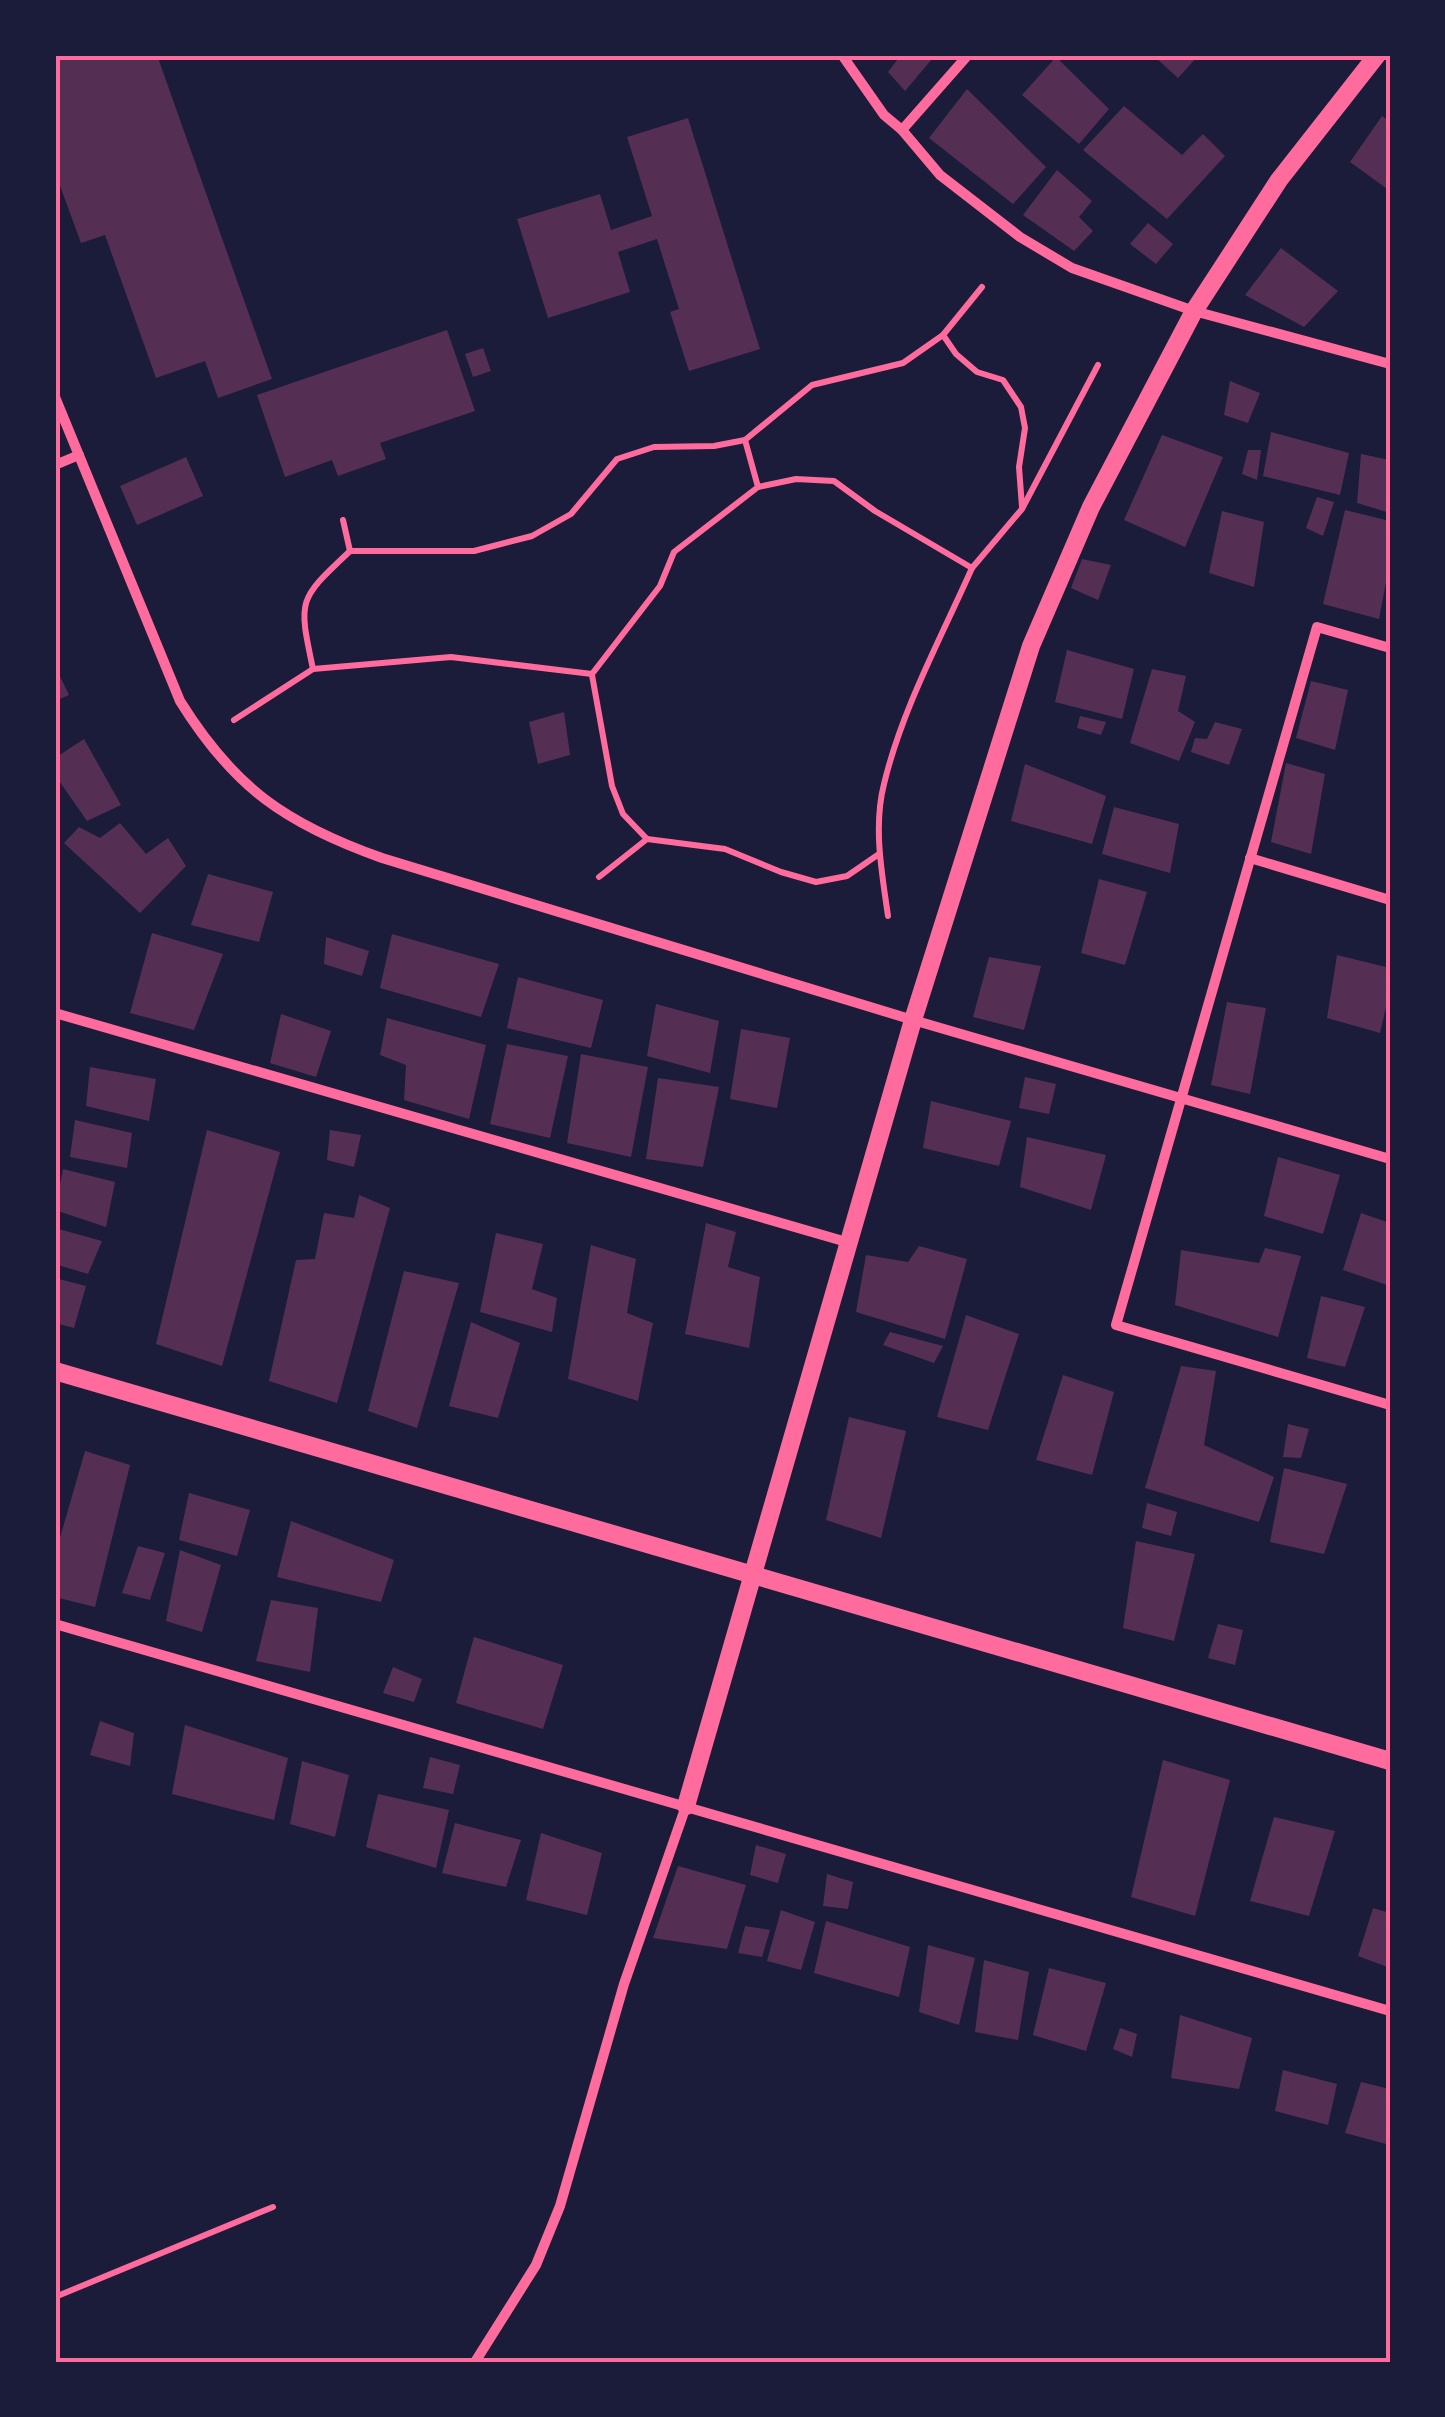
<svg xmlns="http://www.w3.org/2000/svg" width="1445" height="2417" viewBox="0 0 1445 2417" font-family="'Asap Condensed',sans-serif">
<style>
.building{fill:#542f53}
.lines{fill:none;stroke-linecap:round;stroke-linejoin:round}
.path{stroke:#ff6b9d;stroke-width:6}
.minor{stroke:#ff6b9d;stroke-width:10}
.tertiary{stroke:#ff6b9d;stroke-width:18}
.neatline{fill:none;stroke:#ff6b9d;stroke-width:4}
</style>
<rect width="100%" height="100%" fill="#1b1b3a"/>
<g class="building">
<polygon points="55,55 157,55 272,379 218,398 205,361 156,378 105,235 81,243 55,172"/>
<polygon points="901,55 928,55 932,59 905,91 888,72"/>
<polygon points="1157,55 1195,55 1197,57 1178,78 1155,57"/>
<polygon points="1056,57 1109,109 1079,144 1022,95"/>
<polygon points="967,89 1046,167 1013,204 929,138"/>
<polygon points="1124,106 1182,155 1203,134 1225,156 1167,219 1083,150"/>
<polygon points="1382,116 1390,122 1390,191 1350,162"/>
<polygon points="688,118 760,349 689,371 670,312 679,309 657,239 618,252 630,292 548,318 517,219 600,194 611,230 652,216 627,137"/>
<polygon points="1057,170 1092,201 1079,217 1093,231 1074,251 1023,215"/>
<polygon points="1148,223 1173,244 1156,264 1130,244"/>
<polygon points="1281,248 1338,291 1304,327 1245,295"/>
<polygon points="447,330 475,411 380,443 386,459 338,476 332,460 285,477 257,395"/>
<polygon points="483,348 491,371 473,377 465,354"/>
<polygon points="1230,381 1260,393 1248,423 1224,415"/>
<polygon points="1271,432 1349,453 1340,495 1263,476"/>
<polygon points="1162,435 1223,457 1185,547 1124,520"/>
<polygon points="1248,450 1261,450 1257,480 1242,474"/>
<polygon points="1361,454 1390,460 1390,513 1357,503"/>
<polygon points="186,457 203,496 137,525 120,486"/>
<polygon points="1317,497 1334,502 1323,536 1306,528"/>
<polygon points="1345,510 1390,521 1390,561 1379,619 1323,604"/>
<polygon points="1222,511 1264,522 1254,587 1209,573"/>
<polygon points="1082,559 1111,565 1098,600 1071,588"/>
<polygon points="1067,650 1134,669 1122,719 1055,702"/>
<polygon points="55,666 69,695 55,701"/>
<polygon points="1152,669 1186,676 1178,711 1195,722 1179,761 1130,743"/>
<polygon points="1311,681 1348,690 1335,750 1296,738"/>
<polygon points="564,712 570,755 538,764 529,722"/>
<polygon points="1080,716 1106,722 1101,735 1077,728"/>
<polygon points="1215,722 1242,729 1229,765 1191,752 1195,738 1207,739"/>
<polygon points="84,739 121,805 87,821 55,775 55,758"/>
<polygon points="1286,763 1325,774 1311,854 1271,842"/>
<polygon points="1025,764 1106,796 1092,844 1011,821"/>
<polygon points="1114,807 1179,824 1170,873 1102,854"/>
<polygon points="120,823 146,854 168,838 186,866 140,913 64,843 79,827 100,838"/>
<polygon points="208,874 273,892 259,942 191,925"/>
<polygon points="1099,879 1147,892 1125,965 1081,953"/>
<polygon points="152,933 223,954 194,1030 130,1013"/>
<polygon points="392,934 499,964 481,1017 380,988"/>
<polygon points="326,937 369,951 362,976 324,964"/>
<polygon points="1337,955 1390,968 1390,990 1380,1033 1327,1018"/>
<polygon points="989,957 1041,966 1024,1030 973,1017"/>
<polygon points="518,977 603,1000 591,1048 507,1028"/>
<polygon points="1227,1002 1266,1008 1250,1094 1211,1085"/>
<polygon points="656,1004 719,1021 710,1073 647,1056"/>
<polygon points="281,1014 331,1031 316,1077 270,1063"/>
<polygon points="387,1018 486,1045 469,1119 404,1100 406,1065 380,1055"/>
<polygon points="741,1029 790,1038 777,1108 730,1099"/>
<polygon points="507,1044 568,1056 550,1138 490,1124"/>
<polygon points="581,1054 648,1067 631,1157 567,1143"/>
<polygon points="90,1067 156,1079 149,1121 86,1106"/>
<polygon points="1025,1077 1056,1084 1049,1114 1019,1108"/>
<polygon points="658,1078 719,1087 703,1167 646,1159"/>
<polygon points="931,1101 1011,1121 999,1166 923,1148"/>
<polygon points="75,1120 132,1133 127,1168 70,1157"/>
<polygon points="207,1130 280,1152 222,1366 156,1344"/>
<polygon points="330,1130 361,1135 354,1167 327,1160"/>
<polygon points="1027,1137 1106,1155 1091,1210 1020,1187"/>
<polygon points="1278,1157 1340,1175 1323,1234 1264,1216"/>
<polygon points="63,1169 115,1182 106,1227 55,1210"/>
<polygon points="359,1195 390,1208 337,1403 269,1381 296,1260 315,1259 324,1213 354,1218"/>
<polygon points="1361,1213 1390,1223 1390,1286 1343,1270"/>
<polygon points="706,1223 736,1232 728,1267 760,1277 749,1348 685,1334"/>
<polygon points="55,1228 102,1241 88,1274 55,1264"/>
<polygon points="496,1233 543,1244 532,1289 557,1298 552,1332 480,1312"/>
<polygon points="591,1245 636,1259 627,1313 653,1323 638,1401 568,1379"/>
<polygon points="919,1246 967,1259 945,1339 856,1312 866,1255 908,1262"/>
<polygon points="1265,1248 1301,1256 1278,1337 1175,1305 1181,1250 1259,1263"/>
<polygon points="404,1271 459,1283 417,1428 368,1411"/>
<polygon points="55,1278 86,1286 74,1328 55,1323"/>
<polygon points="1321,1296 1365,1307 1345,1367 1307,1358"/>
<polygon points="966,1315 1019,1334 988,1430 937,1417"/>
<polygon points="471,1322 520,1343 498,1418 449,1406"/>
<polygon points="890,1332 943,1346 934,1363 883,1345"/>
<polygon points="1181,1366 1216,1371 1204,1445 1274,1477 1259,1522 1145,1488"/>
<polygon points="1063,1375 1114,1392 1092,1475 1036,1460"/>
<polygon points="849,1417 906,1431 881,1538 826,1520"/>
<polygon points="1288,1424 1309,1429 1301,1458 1283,1457"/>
<polygon points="85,1451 130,1465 95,1607 55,1597 55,1555"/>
<polygon points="1284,1468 1347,1484 1324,1554 1270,1542"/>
<polygon points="189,1493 250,1510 237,1556 179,1540"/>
<polygon points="1147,1503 1177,1512 1171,1536 1142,1528"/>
<polygon points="291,1521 394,1560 381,1602 277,1577"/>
<polygon points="1136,1541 1195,1554 1174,1641 1123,1628"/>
<polygon points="138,1546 165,1553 150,1600 122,1593"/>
<polygon points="180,1550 221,1565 202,1632 166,1621"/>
<polygon points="271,1600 318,1608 310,1672 256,1661"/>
<polygon points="1218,1624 1243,1630 1235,1665 1208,1658"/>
<polygon points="474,1637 563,1665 543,1729 456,1703"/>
<polygon points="393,1667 422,1679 414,1702 383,1693"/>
<polygon points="100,1721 134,1733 130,1766 90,1755"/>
<polygon points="185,1725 288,1758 274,1820 172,1794"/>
<polygon points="430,1757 460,1765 453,1794 423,1788"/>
<polygon points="1163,1760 1230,1780 1195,1916 1131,1897"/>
<polygon points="302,1761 349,1775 335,1837 290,1824"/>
<polygon points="378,1794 449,1810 436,1868 366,1847"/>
<polygon points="1274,1817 1335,1831 1309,1916 1250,1901"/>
<polygon points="455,1823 521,1840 506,1887 442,1873"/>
<polygon points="541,1833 602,1853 587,1915 526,1900"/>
<polygon points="756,1845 786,1854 778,1883 750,1875"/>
<polygon points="678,1866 746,1885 727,1949 653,1938"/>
<polygon points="827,1874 853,1882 848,1909 823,1906"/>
<polygon points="1373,1908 1390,1913 1390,1968 1358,1956"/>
<polygon points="781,1910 815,1922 801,1970 767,1961"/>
<polygon points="826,1921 910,1947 899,1997 814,1973"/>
<polygon points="745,1926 770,1930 762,1957 738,1953"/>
<polygon points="928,1945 975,1958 959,2025 919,2012"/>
<polygon points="984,1960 1029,1972 1018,2040 975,2032"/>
<polygon points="1049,1968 1106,1983 1086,2051 1033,2035"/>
<polygon points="1180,2015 1252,2038 1239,2089 1171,2078"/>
<polygon points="1120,2028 1137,2034 1132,2057 1113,2049"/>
<polygon points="1283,2070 1337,2084 1328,2125 1275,2111"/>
<polygon points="1361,2082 1390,2089 1390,2145 1345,2133"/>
</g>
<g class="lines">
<g class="path">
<polyline points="943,335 956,354 977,372 1003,380 1021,407 1025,428 1019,467 1022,507"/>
<path d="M758,487l38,-8 38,2 41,30 97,57c-31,70 -70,141 -88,216 -11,43 -2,89 4,132"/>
<polyline points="343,520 350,551 474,551 532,536 571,514 617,459 654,447 714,446 745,440 812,385 903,363 943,335 982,287"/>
<polyline points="972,568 1022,509 1098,365"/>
<path d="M313,669c-15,-70 -15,-69 37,-118"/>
<polyline points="592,675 612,786 623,814 647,839 725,849 781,872 816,882 847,876 879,854"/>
<polyline points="234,720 313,669 451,657 592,674 660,586 674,552 758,487 745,440"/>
<polyline points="599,877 647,839"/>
<polyline points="55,2297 273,2207"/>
</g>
<g class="minor">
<polyline points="842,55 884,115 902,130 940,175 1020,237 1072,268 1194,311 1390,364"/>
<polyline points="902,130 968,55"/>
<path d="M55,397l125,304c54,87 106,123 202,157l531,162 477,139"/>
<polyline points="55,465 79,455"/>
<polyline points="1390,648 1317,627 1116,1325 1390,1405"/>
<polyline points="1250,858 1390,900"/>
<polyline points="55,1013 850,1243"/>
<polyline points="55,1624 1390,2011"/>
<polyline points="475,2362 536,2265 560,2206 624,1984 686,1806"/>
</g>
<g class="tertiary">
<polyline points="55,1371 1390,1761"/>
<polyline points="686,1806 913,1020 1031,646 1091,507 1194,311 1279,180 1377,55"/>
</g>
</g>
<rect width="1445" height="2417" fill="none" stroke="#1b1b3a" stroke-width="115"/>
<rect x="58" y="58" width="1330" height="2302" class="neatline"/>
</svg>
